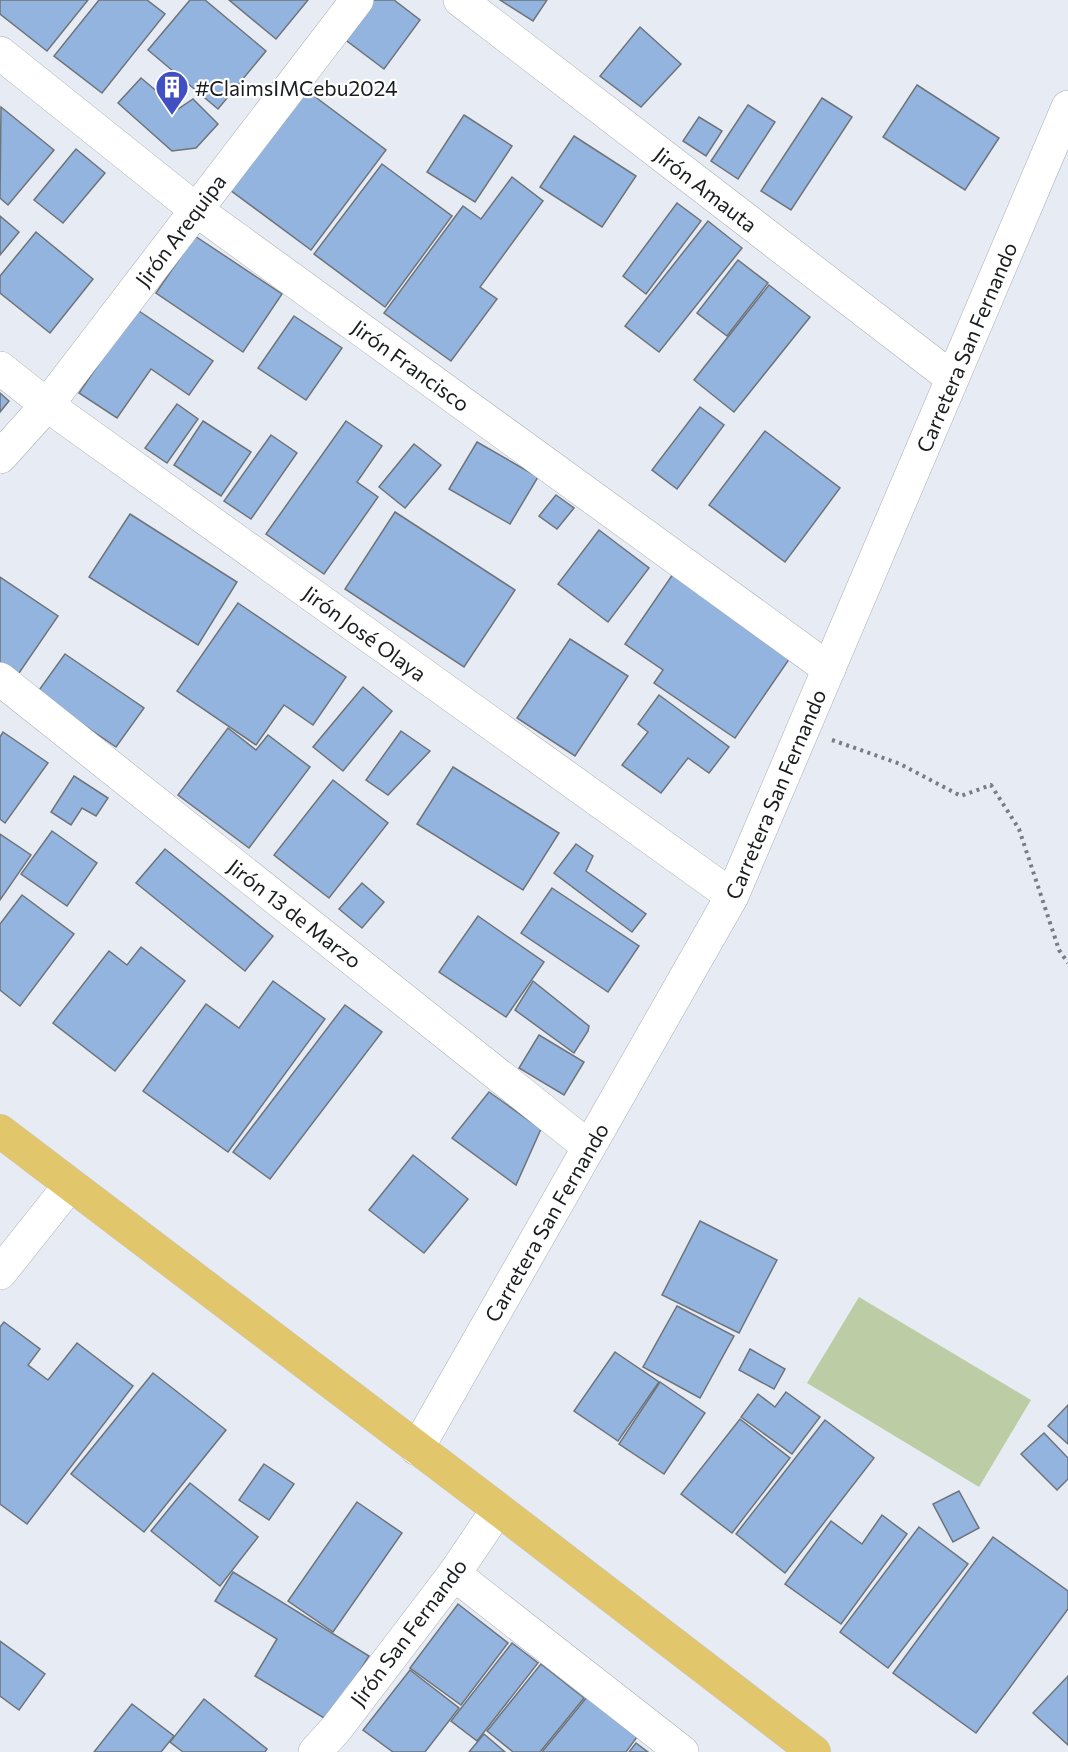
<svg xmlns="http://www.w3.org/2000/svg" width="1068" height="1752" viewBox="0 0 1068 1752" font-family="Commissioner,sans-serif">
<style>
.green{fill:#bccda5}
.building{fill:#92b4de;stroke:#6f747a;stroke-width:1.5}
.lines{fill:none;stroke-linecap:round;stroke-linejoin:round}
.minor-casing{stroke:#a9aeb5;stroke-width:34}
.tertiary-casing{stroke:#a9aeb5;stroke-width:34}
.trunk-casing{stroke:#c8c9c9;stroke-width:34}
.path{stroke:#797c81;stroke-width:4;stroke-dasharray:3 4.5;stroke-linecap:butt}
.minor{stroke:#fff;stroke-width:33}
.tertiary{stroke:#fff;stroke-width:33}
.trunk{stroke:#e2c66c;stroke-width:33}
.labels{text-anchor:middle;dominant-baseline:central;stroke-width:4.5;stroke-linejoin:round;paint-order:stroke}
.poi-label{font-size:21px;fill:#1a1c1e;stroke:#fff;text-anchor:start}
.street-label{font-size:21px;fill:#1a1c1e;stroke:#fff}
</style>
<rect width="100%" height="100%" fill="#e7ecf4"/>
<polygon class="green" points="859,1297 1031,1400 979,1487 807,1383"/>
<g class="building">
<polygon points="0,0 88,0 47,51 0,14"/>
<polygon points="99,0 147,0 165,14 102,93 54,56"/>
<polygon points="190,0 205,0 266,51 218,109 148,50"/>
<polygon points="229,0 308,0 276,39"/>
<polygon points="372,0 394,0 420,20 384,69 343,38"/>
<polygon points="500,0 547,0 533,21"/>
<polygon points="640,27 681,64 641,107 600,76"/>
<polygon points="141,78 178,109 193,99 218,124 196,148 172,151 118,103"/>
<polygon points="917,85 999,138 965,190 883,137"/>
<polygon points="302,87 386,150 311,250 226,187"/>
<polygon points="822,98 852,117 791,210 761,191"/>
<polygon points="748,105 775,122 738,179 711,161"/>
<polygon points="1,107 54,150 8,205 0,198"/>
<polygon points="464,115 512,146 475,202 427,172"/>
<polygon points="699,117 722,131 706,156 683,141"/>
<polygon points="574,136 636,176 602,227 540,187"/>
<polygon points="76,149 105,173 63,223 34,200"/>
<polygon points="382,164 452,216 385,307 314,254"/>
<polygon points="512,177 543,201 480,287 497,299 451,361 384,313 463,206 481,219"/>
<polygon points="677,203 701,221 646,294 623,276"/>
<polygon points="0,216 19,232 0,255"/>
<polygon points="708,221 742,248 659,352 625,326"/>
<polygon points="36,232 93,279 50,333 0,293 0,276"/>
<polygon points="195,236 282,294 243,352 156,293"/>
<polygon points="738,260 768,283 727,336 697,313"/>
<polygon points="769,285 810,317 734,412 694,380"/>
<polygon points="136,309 213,361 189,395 151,369 117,418 79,393"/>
<polygon points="294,316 342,348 306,400 258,368"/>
<polygon points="0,393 9,401 0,412"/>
<polygon points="177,404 198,419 167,463 145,448"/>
<polygon points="700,407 724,425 677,489 652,470"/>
<polygon points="203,421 251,452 221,496 174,465"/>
<polygon points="346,421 382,446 357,482 378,497 324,574 266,534"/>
<polygon points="765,431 840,488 785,562 709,505"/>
<polygon points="271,435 297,453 251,519 224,501"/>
<polygon points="477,442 538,477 510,524 449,489"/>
<polygon points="414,444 441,465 405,508 379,487"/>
<polygon points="556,495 574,508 557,529 539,516"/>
<polygon points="395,512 515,590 464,667 345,589"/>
<polygon points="130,514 237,582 198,645 89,577"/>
<polygon points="599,530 649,568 608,622 558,584"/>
<polygon points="673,574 792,655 735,738 654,683 663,670 625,644"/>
<polygon points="0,577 58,616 17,676 0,664"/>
<polygon points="238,603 346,677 313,725 284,705 256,745 177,691"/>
<polygon points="570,639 628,676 575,756 517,718"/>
<polygon points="65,654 144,708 116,747 37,693"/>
<polygon points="363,687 392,711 343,771 313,747"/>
<polygon points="659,695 729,747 709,773 688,758 661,793 622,765 648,732 638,724"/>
<polygon points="228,728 256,750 268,735 310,767 249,848 178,795"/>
<polygon points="401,731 430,751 388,795 366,780"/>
<polygon points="3,732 48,763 5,823 0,819 0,737"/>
<polygon points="453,767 559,833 523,890 417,824"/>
<polygon points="74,776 108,798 96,816 82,808 71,825 51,812"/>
<polygon points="333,780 388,823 329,898 274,855"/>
<polygon points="52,831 97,863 67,906 21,874"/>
<polygon points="0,834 31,855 0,900"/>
<polygon points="576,844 593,856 586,871 646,914 632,932 554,873"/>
<polygon points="165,849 273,936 245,971 136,883"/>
<polygon points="362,883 384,902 362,928 339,909"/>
<polygon points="552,888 639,946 608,992 521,933"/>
<polygon points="22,895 74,934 20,1006 0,990 0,924"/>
<polygon points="478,916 544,962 506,1017 439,972"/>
<polygon points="141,947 185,981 115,1071 53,1023 109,951 127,965"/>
<polygon points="273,981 325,1019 228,1152 143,1091 206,1004 239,1028"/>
<polygon points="533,981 589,1026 588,1031 574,1053 515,1010"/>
<polygon points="345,1005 382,1032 270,1179 233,1152"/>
<polygon points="539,1035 584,1062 564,1095 519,1068"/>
<polygon points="489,1092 541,1129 516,1185 452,1138"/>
<polygon points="413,1155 468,1199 424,1253 369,1210"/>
<polygon points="700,1221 777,1260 739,1333 662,1295"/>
<polygon points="677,1306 734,1336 700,1398 643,1367"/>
<polygon points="4,1322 40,1349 28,1365 48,1380 77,1343 133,1386 27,1524 0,1504 0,1327"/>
<polygon points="750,1349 785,1369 774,1389 739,1370"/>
<polygon points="615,1352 659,1382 618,1441 574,1411"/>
<polygon points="153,1373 226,1430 144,1532 71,1474"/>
<polygon points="660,1382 705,1413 664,1474 619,1444"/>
<polygon points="786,1392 820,1417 792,1454 741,1417 758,1394 775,1407"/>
<polygon points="1068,1405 1068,1444 1048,1426"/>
<polygon points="740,1419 790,1458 732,1533 681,1494"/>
<polygon points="825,1420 874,1458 785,1573 736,1534"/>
<polygon points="1044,1433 1068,1458 1068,1479 1057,1490 1021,1454"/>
<polygon points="264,1464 294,1484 269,1520 239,1500"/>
<polygon points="190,1483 258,1537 220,1586 151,1531"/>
<polygon points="959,1491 979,1528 953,1542 933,1504"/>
<polygon points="357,1502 402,1533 333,1632 288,1601"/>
<polygon points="882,1515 907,1534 841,1624 785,1584 831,1521 862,1544"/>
<polygon points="919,1527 968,1564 888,1668 840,1632"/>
<polygon points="993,1537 1068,1591 1068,1609 976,1733 893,1673"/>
<polygon points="233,1572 369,1656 329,1721 255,1676 277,1639 215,1601"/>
<polygon points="458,1604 508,1643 461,1705 410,1668"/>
<polygon points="0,1641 45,1674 19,1710 0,1696"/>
<polygon points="512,1643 538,1663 477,1741 451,1721"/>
<polygon points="541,1664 584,1698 540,1752 513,1752 487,1731"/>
<polygon points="410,1670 459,1708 425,1752 393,1752 363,1730"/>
<polygon points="1068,1676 1068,1745 1033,1713"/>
<polygon points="587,1697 637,1737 626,1752 542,1752"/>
<polygon points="204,1699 267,1749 265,1752 183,1752 170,1742"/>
<polygon points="132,1704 174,1736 161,1752 94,1752"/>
<polygon points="484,1734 505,1752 469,1752"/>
<polygon points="636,1743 648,1752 629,1752"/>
</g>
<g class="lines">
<defs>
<g id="minor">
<polyline points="460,0 952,378"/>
<polyline points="0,53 195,209 829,669"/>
<polyline points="0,368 47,405 732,896"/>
<polyline points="0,457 47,405 357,0"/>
<polyline points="0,679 589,1147"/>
<polyline points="0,1273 70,1185"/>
<polyline points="454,1574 682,1752"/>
<polyline points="315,1752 336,1729 454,1574 498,1509"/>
</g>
<polyline id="tertiary" points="417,1449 732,896 1068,107"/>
<polyline id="trunk" points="0,1131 498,1509 814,1752"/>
</defs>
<use href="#minor" class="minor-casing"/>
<use href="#tertiary" class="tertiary-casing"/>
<use href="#trunk" class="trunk-casing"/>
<polyline class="path" points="832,740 900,764 961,796 991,785 1019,829 1059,950 1068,963"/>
<use href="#minor" class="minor"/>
<use href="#tertiary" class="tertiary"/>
<use href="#trunk" class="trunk"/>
</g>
<defs>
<symbol id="building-pin" viewBox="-11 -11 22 30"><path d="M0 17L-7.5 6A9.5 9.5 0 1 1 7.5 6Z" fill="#414fc3" stroke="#fff"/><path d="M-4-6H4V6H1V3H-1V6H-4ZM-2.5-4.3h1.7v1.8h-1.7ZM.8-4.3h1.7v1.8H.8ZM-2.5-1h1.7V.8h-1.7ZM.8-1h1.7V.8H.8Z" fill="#fff"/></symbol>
</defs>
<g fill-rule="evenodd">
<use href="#building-pin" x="153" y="68" width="38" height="52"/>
</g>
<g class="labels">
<g class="poi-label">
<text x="195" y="87">#ClaimsIMCebu2024</text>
</g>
<g class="street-label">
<text transform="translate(706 189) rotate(38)">Jirón Amauta</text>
<text transform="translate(180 230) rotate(-53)">Jirón Arequipa</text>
<text transform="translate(966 347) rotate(-67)">Carretera San Fernando</text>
<text transform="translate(411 365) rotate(36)">Jirón Francisco</text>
<text transform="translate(365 633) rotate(36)">Jirón José Olaya</text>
<text transform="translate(775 794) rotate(-67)">Carretera San Fernando</text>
<text transform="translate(295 913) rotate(38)">Jirón 13 de Marzo</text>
<text transform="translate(546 1222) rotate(-60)">Carretera San Fernando</text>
<text transform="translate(408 1632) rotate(-53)">Jirón San Fernando</text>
</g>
</g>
</svg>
